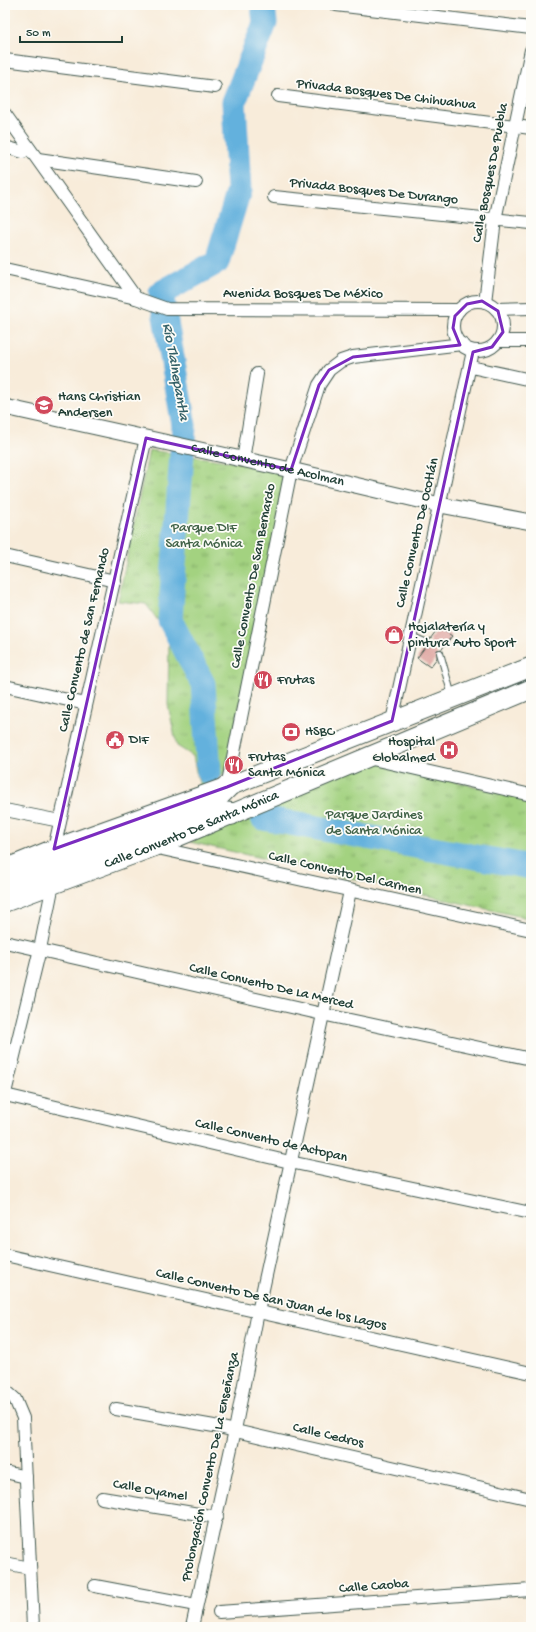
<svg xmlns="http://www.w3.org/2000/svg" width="536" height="1632" viewBox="0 0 536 1632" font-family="'Gochi Hand',sans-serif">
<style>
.park{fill:url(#park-tufts);stroke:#61885a}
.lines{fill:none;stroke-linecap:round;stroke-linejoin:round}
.river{stroke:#63b1dd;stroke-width:25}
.building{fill:#d7908b}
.service-casing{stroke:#40574d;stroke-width:8}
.minor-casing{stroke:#40574d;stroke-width:14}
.tertiary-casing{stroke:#40574d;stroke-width:17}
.primary-casing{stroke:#40574d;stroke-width:21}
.motorway-casing{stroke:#40574d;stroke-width:24}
.service{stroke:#fff;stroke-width:6}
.minor{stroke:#fff;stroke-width:12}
.tertiary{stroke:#fff;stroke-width:15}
.primary{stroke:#fff;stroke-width:19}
.motorway{stroke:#fff;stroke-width:22}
.marked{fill:none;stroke:#7b2cbf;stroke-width:3;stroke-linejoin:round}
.labels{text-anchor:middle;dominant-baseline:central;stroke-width:3.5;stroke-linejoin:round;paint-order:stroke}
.street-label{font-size:14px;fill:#1f3d34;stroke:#fdfcf7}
.poi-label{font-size:14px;fill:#1f3d34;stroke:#fdfcf7;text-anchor:start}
.park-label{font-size:14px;fill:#406247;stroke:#fdfcf7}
.water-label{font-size:15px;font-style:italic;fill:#336067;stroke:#fdfcf7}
</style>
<defs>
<pattern id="park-tufts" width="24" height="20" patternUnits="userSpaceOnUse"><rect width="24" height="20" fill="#a3d280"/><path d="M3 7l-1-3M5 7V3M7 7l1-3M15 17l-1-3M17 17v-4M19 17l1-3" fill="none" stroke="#84ac6a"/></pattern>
</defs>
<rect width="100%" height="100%" fill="#fdfcf7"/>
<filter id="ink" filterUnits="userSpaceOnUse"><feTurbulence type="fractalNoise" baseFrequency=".025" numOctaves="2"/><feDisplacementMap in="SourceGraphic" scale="8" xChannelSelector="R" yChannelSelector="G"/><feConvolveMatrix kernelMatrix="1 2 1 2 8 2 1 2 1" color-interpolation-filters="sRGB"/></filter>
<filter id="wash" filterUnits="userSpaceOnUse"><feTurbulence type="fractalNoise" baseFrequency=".012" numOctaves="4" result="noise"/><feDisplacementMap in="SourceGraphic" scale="16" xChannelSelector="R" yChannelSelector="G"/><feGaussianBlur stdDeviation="0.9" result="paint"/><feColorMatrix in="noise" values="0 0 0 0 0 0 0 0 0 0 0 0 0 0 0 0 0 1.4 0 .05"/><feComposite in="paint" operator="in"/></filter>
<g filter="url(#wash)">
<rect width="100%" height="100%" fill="#f8ecda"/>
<g class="park">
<polygon points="149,450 291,470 225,772 216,782 200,786 197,776 193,756 177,746 168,705 169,636 146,604 118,601"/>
<polygon points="367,760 531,800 531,919 190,842"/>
</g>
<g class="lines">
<g class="river">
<polyline points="209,773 203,684 170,620 184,426 161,293 217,262 239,190 234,102 265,23 263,5"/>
<polyline points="263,818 531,867"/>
</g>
</g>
<g id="blocks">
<polygon class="building" points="439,627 452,636 442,649 437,650 437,658 430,667 417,658 425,647 431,645 430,639"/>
</g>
</g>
<g filter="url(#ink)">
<use href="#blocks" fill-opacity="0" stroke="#40574d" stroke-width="1"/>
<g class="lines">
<defs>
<g id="service">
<polyline points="411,636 427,643"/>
<polyline points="440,653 452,696"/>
</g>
<g id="minor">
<polyline points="336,5 531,28"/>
<polyline points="5,60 215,87"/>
<polyline points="278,96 531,128"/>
<polyline points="5,114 136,298 167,309 459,310"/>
<polyline points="5,147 23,152"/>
<polyline points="38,159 196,182"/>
<polyline points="274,197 531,223"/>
<polyline points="5,269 136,298"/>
<circle cx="478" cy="326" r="25"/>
<polyline points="485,302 495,220 531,50"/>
<polyline points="496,309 531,308"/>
<polyline points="498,341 531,341"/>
<polyline points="471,367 531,380"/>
<polyline points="243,460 257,374"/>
<polyline points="5,556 115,581"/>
<polyline points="5,686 86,704"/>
<polyline points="392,721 473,351"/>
<polyline points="368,758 531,795"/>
<polyline points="227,787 291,470 319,385 329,370 341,361 353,357 462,344"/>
<polyline points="5,810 60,821"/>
<polyline points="153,847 531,930"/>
<polyline points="54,849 146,438"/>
<polyline points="5,942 322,1014 531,1059"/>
<polyline points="5,1093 40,949 53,884"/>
<polyline points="5,1095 290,1162 531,1213"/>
<polyline points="5,1255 531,1373"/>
<polyline points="5,1390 15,1399 23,1418 33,1627"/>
<polyline points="116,1409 214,1426 531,1499"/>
<polyline points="5,1472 26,1477"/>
<polyline points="102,1498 217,1517"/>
<polyline points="5,1563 30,1568"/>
<polyline points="95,1586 196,1605"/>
<polyline points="219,1612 531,1590"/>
<polyline points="192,1627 235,1430 258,1312 350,891"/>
</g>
<g id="tertiary">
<path id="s1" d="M5,407l286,63 149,35 91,17"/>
</g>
<g id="primary">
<polyline points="5,869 54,849 227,787 531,667"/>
<path id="s2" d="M5,902l148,-55 378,-158"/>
</g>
<g id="motorway">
<polyline points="203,811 231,814"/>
<polyline points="5,887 59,865 203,811 227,787"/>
</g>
</defs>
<use href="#service" class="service-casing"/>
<use href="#minor" class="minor-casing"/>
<use href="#tertiary" class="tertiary-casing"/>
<use href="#primary" class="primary-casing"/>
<use href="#motorway" class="motorway-casing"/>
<use href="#service" class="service"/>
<use href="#minor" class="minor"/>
<use href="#tertiary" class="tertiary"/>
<use href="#primary" class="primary"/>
<use href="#motorway" class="motorway"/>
</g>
</g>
<path class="marked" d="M482,301l16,10 5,21 -11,15 -19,5 -81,369 -165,66 -173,62 92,-411 145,32 28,-85 10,-15 24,-13 107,-12 -7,-17 2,-12 12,-12z"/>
<defs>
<symbol id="school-disc" viewBox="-11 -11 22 22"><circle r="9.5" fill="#d1495b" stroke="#fdfcf7"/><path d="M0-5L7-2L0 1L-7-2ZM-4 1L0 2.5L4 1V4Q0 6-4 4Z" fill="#fff"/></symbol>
<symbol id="shop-disc" viewBox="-11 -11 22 22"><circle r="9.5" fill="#d1495b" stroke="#fdfcf7"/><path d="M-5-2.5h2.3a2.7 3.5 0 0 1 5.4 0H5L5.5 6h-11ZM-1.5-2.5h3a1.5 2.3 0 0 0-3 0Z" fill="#fff"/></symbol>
<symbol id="restaurant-disc" viewBox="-11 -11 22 22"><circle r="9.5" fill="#d1495b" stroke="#fdfcf7"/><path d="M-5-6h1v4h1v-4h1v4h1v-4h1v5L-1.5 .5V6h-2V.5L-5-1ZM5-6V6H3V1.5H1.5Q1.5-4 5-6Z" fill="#fff"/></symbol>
<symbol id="bank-disc" viewBox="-11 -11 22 22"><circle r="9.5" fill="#d1495b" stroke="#fdfcf7"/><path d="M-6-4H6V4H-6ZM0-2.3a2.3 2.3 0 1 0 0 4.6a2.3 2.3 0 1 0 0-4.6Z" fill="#fff"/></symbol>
<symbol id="civic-disc" viewBox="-11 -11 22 22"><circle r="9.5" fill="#d1495b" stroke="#fdfcf7"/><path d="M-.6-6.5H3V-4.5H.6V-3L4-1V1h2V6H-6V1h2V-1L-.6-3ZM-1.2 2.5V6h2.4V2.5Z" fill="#fff"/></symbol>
<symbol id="hospital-disc" viewBox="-11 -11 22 22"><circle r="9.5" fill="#d1495b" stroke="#fdfcf7"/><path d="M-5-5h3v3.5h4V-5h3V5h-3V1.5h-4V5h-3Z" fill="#fff"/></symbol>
</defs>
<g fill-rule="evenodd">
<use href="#school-disc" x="33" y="394" width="22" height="22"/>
<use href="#shop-disc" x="383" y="624" width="22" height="22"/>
<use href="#restaurant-disc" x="252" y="669" width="22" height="22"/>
<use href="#bank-disc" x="280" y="721" width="22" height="22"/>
<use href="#civic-disc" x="104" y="729" width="22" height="22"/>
<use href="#hospital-disc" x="438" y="739" width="22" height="22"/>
<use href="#restaurant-disc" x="223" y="754" width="22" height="22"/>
</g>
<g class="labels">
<g class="street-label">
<text transform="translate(386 95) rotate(7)">Privada Bosques De Chihuahua</text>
<text transform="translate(491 173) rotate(-79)">Calle Bosques De Puebla</text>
<text transform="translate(374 192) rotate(6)">Privada Bosques De Durango</text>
<text x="303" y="294">Avenida Bosques De México</text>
<text stroke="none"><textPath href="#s1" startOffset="269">Calle Convento de Acolman</textPath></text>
<text transform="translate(418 533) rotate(-77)">Calle Convento De Ocotlán</text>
<text transform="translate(254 576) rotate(-79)">Calle Convento De San Bernardo</text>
<text transform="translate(85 640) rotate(-77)">Calle Convento de San Fernando</text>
<text stroke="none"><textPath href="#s2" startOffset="200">Calle Convento De Santa Mónica</textPath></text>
<text transform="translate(345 874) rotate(13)">Calle Convento Del Carmen</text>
<text transform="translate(271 987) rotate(13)">Calle Convento De La Merced</text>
<text transform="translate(271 1141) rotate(13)">Calle Convento de Actopan</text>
<text transform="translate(271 1300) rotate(13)">Calle Convento De San Juan de los Lagos</text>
<text transform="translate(328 1436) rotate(13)">Calle Cedros</text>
<text transform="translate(211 1467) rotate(-78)">Prolongación Convento De La Enseñanza</text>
<text transform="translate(150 1491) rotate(10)">Calle Oyamel</text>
<text transform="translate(374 1587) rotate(-4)">Calle Caoba</text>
</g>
<g class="poi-label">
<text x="58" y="397">Hans Christian<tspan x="58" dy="16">Andersen</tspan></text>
<text x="408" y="627">Hojalatería y<tspan x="408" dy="16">pintura Auto Sport</tspan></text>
<text x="277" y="680">Frutas</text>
<text x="305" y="732">HSBC</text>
<text x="129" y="740">DIF</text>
<text x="435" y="742" text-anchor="end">Hospital<tspan x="435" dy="16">Globalmed</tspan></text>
<text x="248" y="757">Frutas<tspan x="248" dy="16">Santa Mónica</tspan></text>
</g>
<g class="park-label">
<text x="204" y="528">Parque DIF<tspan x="204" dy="16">Santa Mónica</tspan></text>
<text x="374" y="815">Parque Jardines<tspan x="374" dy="16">de Santa Mónica</tspan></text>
</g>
<g class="water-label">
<text transform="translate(175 372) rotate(80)">Río Tlalnepantla</text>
</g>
</g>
<rect width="536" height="1632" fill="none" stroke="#fdfcf7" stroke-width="20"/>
<path d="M20 36v6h102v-6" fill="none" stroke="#1f3d34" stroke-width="2"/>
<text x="26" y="36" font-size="12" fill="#1f3d34" stroke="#fdfcf7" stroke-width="3" paint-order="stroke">50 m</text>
</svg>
